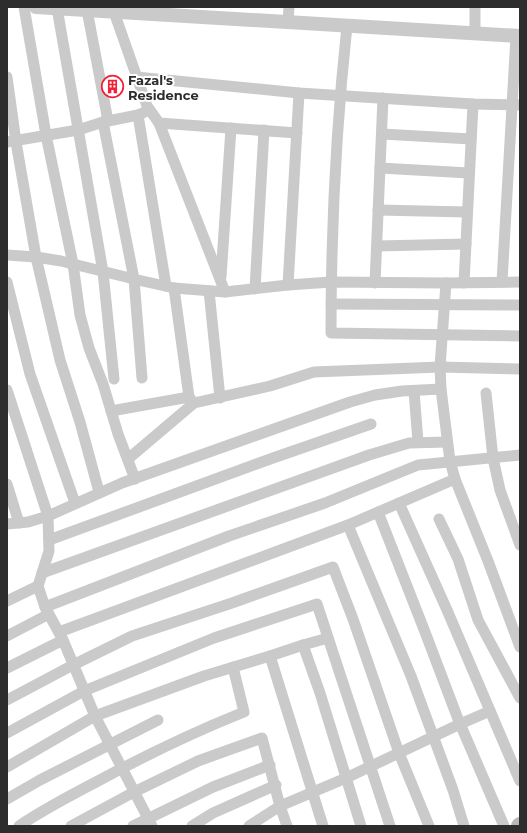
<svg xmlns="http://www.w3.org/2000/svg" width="527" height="833" font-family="Montserrat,sans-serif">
<rect width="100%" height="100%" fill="#fff"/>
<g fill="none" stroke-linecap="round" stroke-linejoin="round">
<g stroke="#cacaca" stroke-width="11">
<path d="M24,7L46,135L73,264L80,315L89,348L103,384L118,434L135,479"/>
<path d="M475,7V34"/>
<path d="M57,8L103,272L114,379"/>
<path d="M87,10L108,121"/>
<path d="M114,12L147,106L159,123L225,292"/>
<path d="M288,22L289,7"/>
<path d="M347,26C336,128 331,231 331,333L520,336"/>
<path d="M7,77L16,142L36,257L60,360L80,422L99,492"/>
<path d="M136,77L299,93L473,104L520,105"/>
<path d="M138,115L166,286"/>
<path d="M103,122L134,279L142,378"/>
<path d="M159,123L297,133"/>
<path d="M382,134L471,139"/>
<path d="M7,142L78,130L103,122L138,115L145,112"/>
<path d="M380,168L469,173"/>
<path d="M378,210L467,212"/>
<path d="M377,246L466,244"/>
<path d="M7,255L36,257L61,261L138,280L174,288L225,292L288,285L331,282L446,283L520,282"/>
<path d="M221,277L231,128"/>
<path d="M7,282L30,374L75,503"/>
<path d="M502,282L516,36"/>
<path d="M375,283L383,98"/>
<path d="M446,283L440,367L441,389L450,461L455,479L488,561L520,647"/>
<path d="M464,283L473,104"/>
<path d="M288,285L299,93"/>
<path d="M174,288L189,397"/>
<path d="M255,289L264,130"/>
<path d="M209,291L220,398"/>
<path d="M331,304L520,305"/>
<path d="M7,390L48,516L49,551L38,586L45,607L63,640L95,716L152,826"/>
<path d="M414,391L418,442"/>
<path d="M486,393L493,458L500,490L520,545"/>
<path d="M111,411L189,397L193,402"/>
<path d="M128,459L194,403L270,386L314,372L440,367L520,369"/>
<path d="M7,484L19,523"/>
<path d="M399,503L447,610L520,781"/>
<path d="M378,512L425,632L458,719L504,826"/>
<path d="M439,519L458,559L478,620L520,698"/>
<path d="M7,524L28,522L48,516L122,483L350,402L375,395L402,391L441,389"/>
<path d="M348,525L411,676L453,790L464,826"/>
<path d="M49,540L273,458L371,424"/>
<path d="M42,573L369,455L409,443L447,442"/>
<path d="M7,601L38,586"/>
<path d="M45,607L229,536L325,503L418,465L520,455"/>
<path d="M59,632L348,525L455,479"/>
<path d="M7,636L49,614"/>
<path d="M303,645L320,693L361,826"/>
<path d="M270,656L323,826"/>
<path d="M7,668L63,640"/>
<path d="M7,700L73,665L132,636L232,603L333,567L353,619L399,753L429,826"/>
<path d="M7,733L84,691L214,638L317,604L390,826"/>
<path d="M7,767L95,716L204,676L270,656L303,645L328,638"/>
<path d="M7,799L40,780L158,720"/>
<path d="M19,826C44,809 71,795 98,781C146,755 194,732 244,712L233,667"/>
<path d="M71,826L134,792L198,761L262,738L280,806L287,826"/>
<path d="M133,826L213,787L270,765"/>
<path d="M192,826L213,813L276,785"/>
<path d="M249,826L280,806L346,778L460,724L490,711"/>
</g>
<path stroke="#cacaca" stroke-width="14" d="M36,7L520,36"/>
<path stroke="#b7b7b7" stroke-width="16" d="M519,826L520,825"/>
</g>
<defs>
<symbol id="building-ring" viewBox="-11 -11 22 22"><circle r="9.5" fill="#fff" stroke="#f22138" stroke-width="1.5"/><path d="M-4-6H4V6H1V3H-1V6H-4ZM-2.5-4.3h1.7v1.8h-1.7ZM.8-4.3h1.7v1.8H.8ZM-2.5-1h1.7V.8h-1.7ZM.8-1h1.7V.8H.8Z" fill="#f22138"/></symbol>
</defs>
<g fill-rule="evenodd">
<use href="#building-ring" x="100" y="74" width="25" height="25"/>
</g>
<g text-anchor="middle" stroke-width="4" stroke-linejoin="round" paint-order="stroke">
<g font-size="13" font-weight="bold" fill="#2d2d2d" stroke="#fff" text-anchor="start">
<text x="128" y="85">Fazal's<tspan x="128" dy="15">Residence</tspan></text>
</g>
</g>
<rect width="527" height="833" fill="none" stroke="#2d2d2d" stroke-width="16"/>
</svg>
